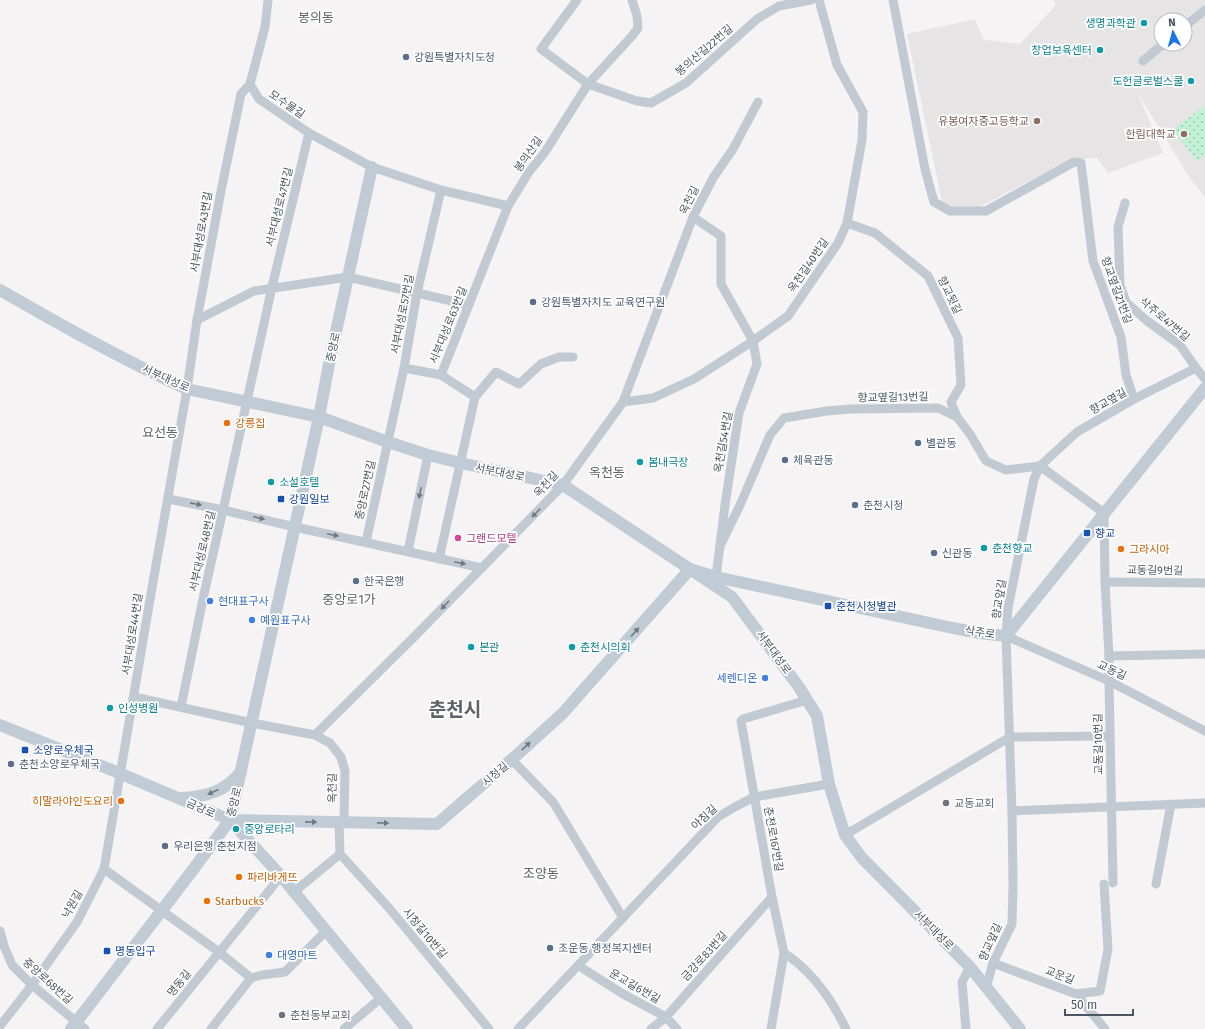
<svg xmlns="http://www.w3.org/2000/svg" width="1205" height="1029" font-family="'Fira Sans','Noto Sans KR',sans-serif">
<defs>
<pattern id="park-dots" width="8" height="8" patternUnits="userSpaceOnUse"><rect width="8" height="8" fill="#c3f1d5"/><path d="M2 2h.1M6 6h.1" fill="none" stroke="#a0c6b0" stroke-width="1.8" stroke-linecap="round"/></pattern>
</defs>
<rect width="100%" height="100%" fill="#f5f3f3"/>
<path fill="#e6e4e5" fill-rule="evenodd" d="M1053,0H1205V197L1191,180L1137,92L1163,153L1108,173L1097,158L1072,159L979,207L943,206L907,34L975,19L984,40L1020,44L1056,5ZM1161,20H1185V44H1161Z"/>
<path fill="url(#park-dots)" d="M1204,106L1205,108V155L1197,161L1173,130Z"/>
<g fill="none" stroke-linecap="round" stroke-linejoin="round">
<g stroke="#c1cad2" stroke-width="9">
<path d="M268,0L265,27L250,84L259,99L309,133L372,167L441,190L508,206L529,172L545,152L588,84L632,36L638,28L637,16L632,0"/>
<path d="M577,0L541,49L588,84L637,101L651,103L686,83L757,19L779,6L811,0"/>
<path d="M893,0L925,169L934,202L950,211H986L1074,162L1081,163L1093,261L1121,337L1126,375L1134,399"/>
<path d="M1185,26L1205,10"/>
<path d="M1143,61L1163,44"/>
<path d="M1125,203L1118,227L1120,285L1126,302L1146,320L1180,345L1196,368L1205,379"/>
<path d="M693,217L721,236V284L753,341L757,364L739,413L725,505L716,577"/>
<path d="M847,223L875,233L928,276L958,338L961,385L951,402L957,417"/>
<path d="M197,320L254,291L348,277L469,305"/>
<path d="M404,368L441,375L475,397L439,559"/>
<path d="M441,375L508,206"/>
<path d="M475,397L496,372L519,384L541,364L559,357H573"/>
<path d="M623,402L653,398L694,379L753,341L788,316L838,243L847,223L862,140L863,112L837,65L819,0"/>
<path d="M168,499L223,510L295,527L482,568"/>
<path d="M366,542L404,368L417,293L441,190"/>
<path d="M720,546L741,503L770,435L784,418L827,411L850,409L938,408L957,417L970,434L986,461L1006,470L1040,466L1104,513L1105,582L1109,656V681L1113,883"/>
<path d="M408,551L428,455"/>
<path d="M1105,582L1205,583"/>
<path d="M1006,636L1109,681L1205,731"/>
<path d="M1109,656L1205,654"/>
<path d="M134,697L252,723L315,735"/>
<path d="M181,707L204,594L223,510L272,287L309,133"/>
<path d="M512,760L553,802L623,918"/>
<path d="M1012,811L1205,803"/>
<path d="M339,822L340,854L389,908L489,1029"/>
<path d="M344,823L345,771L341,757L330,743L315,735L413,638L563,485L623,402L693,217L713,178L733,149L758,102"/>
<path d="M845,835L1010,737L1110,736"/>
<path d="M104,869L219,952L251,978"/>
<path d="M1156,884L1171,804"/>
<path d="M294,892L340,854"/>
<path d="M0,931L4,946L12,965L32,985L85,1029"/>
<path d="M784,953C812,971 832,1000 846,1029"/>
<path d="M993,963L1076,994L1105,1029"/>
<path d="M579,966L623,994L666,1017L677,1029"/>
<path d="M986,988L993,963L1012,924L1013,885L1012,811L1006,636L1008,608L1034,479L1040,466L1077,432L1134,399L1196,368"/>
<path d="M1076,994L1100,991L1108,949L1104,884"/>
<path d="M0,1026L32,985L77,922L104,869L153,582L187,389L197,320L221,191L241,94L250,84"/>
<path d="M157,1029L281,876"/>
<path d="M211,1029L251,978L262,975L285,972L326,931"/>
<path d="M344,1029L381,998"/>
<path d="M518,1029L718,817L733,808L754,797L829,784"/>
<path d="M651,1029L666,1017L772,897"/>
<path d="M771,1029L784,953L772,897L741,721L743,719L807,700"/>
<path d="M966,1029L962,982L970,967"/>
</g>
<g stroke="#c1cbd6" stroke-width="12">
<path d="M0,290C61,325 123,360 187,389L319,417L388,442L428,455L461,463L563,485L732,597L799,687L817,716L829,784L845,835L862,858L970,967L1020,1029"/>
<path d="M0,725L119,773L230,820L281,876L407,1029"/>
<path d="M182,798C208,796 224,792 241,772"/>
<path d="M230,820L437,824L518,754L563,713L690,569L716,577L948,627L979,633L1006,636L1205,388"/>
<path d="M71,1029L192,871L230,820L319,417L329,364L372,167"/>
</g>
</g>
<defs><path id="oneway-solid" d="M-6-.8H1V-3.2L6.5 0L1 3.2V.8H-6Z"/></defs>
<g fill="#6e7983">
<use href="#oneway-solid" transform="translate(420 493) rotate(102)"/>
<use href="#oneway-solid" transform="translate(196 504) rotate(11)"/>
<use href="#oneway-solid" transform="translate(536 513) rotate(135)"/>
<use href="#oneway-solid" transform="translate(259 518) rotate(14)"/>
<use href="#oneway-solid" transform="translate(333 535) rotate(12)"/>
<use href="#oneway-solid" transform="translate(460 563) rotate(12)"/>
<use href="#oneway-solid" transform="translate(445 605) rotate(134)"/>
</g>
<g fill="#6e7984">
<use href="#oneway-solid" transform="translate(635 632) rotate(-48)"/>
<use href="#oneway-solid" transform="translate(526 746) rotate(-43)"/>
<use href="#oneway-solid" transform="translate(213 792) rotate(155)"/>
<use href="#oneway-solid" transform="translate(311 822) rotate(1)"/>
<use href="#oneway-solid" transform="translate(383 823) rotate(1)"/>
</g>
<g fill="#0f9aa8" stroke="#fff" stroke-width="1.5">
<circle cx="1144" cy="23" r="4"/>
<circle cx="1100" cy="50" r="4"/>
<circle cx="1191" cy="81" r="4"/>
<circle cx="640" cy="462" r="4"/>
<circle cx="271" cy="482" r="4"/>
<circle cx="984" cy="548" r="4"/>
<circle cx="471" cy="647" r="4"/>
<circle cx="572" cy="647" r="4"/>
<circle cx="110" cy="708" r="4"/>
<circle cx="236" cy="829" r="4"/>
</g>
<g fill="#5c6f8a" stroke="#fff" stroke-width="1.5">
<circle cx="406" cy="57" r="4"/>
<circle cx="533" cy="302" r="4"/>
<circle cx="918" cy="443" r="4"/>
<circle cx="785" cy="460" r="4"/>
<circle cx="855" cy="505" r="4"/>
<circle cx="934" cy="553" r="4"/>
<circle cx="356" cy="581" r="4"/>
<circle cx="11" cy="764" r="4"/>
<circle cx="165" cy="846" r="4"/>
<circle cx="550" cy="948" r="4"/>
</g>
<g fill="#8d6e63" stroke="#fff" stroke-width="1.5">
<circle cx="1037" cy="121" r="4"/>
<circle cx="1184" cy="134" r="4"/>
</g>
<g fill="#e8710a" stroke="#fff" stroke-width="1.5">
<circle cx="227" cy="423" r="4"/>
<circle cx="1121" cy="549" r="4"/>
<circle cx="121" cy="801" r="4"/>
<circle cx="239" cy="877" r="4"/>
<circle cx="207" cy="901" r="4"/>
</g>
<g fill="#1a4fb4" stroke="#fff" stroke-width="1.5">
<rect x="277" y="495" width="8" height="8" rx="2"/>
<rect x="1083" y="529" width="8" height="8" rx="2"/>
<rect x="824" y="602" width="8" height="8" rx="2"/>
<rect x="21" y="746" width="8" height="8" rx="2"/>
<rect x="103" y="947" width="8" height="8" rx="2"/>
</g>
<circle fill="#d1479c" stroke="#fff" stroke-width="1.5" cx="458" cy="538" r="4"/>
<g fill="#3f7fe0" stroke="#fff" stroke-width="1.5">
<circle cx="210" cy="601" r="4"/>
<circle cx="252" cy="620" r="4"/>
<circle cx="765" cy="678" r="4"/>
<circle cx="269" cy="955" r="4"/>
</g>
<g fill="#6b7280" stroke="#fff" stroke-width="1.5">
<circle cx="946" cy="803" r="4"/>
<circle cx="282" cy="1015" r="4"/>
</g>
<g text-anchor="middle" stroke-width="3.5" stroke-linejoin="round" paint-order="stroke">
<g font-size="11" fill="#0d838f" stroke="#fff" text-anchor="start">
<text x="1136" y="27" text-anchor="end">생명과학관</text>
<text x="1092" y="54" text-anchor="end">창업보육센터</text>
<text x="1183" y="85" text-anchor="end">도헌글로벌스쿨</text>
<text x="648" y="466">봄내극장</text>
<text x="279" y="486">소설호텔</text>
<text x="992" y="552">춘천향교</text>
<text x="479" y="651">본관</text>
<text x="580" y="651">춘천시의회</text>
<text x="118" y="712">인성병원</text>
<text x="244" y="833">중앙로타리</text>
</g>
<g font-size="11" fill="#4a5661" stroke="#fff">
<text transform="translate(704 50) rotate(-41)" y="4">봉의산길22번길</text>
<text transform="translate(287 104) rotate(34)" y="4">모수물길</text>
<text transform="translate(528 154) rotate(-55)" y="4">봉의산길</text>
<text transform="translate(689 200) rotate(-64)" y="4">옥천길</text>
<text transform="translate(279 207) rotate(-76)" y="4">서부대성로47번길</text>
<text transform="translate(201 232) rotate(-80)" y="4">서부대성로43번길</text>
<text transform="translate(808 265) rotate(-56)" y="4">옥천길40번길</text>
<text transform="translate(1117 290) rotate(70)" y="4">향교옆길21번길</text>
<text transform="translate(950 295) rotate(64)" y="4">향교뒷길</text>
<text transform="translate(402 314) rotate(-79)" y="4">서부대성로57번길</text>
<text transform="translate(1165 319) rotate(40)" y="4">삭주로47번길</text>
<text transform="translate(448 325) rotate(-68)" y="4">서부대성로63번길</text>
<text transform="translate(333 347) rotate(-78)" y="4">중앙로</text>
<text transform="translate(166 378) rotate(24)" y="4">서부대성로</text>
<text transform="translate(893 397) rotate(-1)" y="4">향교옆길13번길</text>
<text transform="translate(1108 401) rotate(-30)" y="4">향교옆길</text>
<text transform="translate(723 442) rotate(-80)" y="4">옥천길54번길</text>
<text transform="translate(500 472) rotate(12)" y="4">서부대성로</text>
<text transform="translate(546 484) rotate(-48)" y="4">옥천길</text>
<text transform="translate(365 490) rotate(-78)" y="4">중앙로27번길</text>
<text transform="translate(202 551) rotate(-77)" y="4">서부대성로48번길</text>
<text transform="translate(1155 570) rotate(1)" y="4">교동길9번길</text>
<text transform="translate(999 599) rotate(-81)" y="4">향교앞길</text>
<text transform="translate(980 632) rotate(8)" y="4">삭주로</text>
<text transform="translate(132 634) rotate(-81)" y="4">서부대성로44번길</text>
<text transform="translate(774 652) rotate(54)" y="4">서부대성로</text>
<text transform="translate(1112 670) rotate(25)" y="4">교동길</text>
<text transform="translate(1098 744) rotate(-91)" y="4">교동길10번길</text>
<text transform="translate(495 774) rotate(-41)" y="4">시청길</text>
<text transform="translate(332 788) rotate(-91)" y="4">옥천길</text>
<text transform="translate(234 802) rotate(-76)" y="4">중앙로</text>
<text transform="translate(201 808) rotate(24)" y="4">금강로</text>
<text transform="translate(704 817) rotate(-43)" y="4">아침길</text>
<text transform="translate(774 839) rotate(80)" y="4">춘천로167번길</text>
<text transform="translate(72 904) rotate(-61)" y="4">낙원길</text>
<text transform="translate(934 930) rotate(45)" y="4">서부대성로</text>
<text transform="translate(425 933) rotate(50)" y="4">시청길10번길</text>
<text transform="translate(990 942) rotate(-66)" y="4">향교앞길</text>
<text transform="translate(704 956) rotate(-48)" y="4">금강로83번길</text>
<text transform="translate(1060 975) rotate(21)" y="4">교운길</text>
<text transform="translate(48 981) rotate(42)" y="4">중앙로68번길</text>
<text transform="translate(179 983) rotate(-51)" y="4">명동길</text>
<text transform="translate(635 986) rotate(30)" y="4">운교길6번길</text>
</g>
<g font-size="11" fill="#4e5e75" stroke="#fff" text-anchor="start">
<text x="414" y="61">강원특별자치도청</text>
<text x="541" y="306">강원특별자치도 교육연구원</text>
<text x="926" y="447">별관동</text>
<text x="793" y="464">체육관동</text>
<text x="863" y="509">춘천시청</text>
<text x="942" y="557">신관동</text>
<text x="364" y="585">한국은행</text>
<text x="19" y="768">춘천소양로우체국</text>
<text x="173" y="850">우리은행 춘천지점</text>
<text x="558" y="952">조운동 행정복지센터</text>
</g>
<g font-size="11" fill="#785e54" stroke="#fff" text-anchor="end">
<text x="1029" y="125">유봉여자중고등학교</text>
<text x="1176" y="138">한림대학교</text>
</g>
<g font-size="11" fill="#c56008" stroke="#fff" text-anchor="start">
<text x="235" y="427">강릉집</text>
<text x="1129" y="553">그라시아</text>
<text x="113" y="805" text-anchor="end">히말라야인도요리</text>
<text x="247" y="881">파리바게뜨</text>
<text x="215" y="905">Starbucks</text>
</g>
<g font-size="11" fill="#164399" stroke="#fff" text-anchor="start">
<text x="289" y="503">강원일보</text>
<text x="1095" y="537">향교</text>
<text x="836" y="610">춘천시청별관</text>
<text x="33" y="754">소양로우체국</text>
<text x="115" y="955">명동입구</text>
</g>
<g font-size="11" fill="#b23c85" stroke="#fff" text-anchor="start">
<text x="466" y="542">그랜드모텔</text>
</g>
<g font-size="11" fill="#366cbe" stroke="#fff" text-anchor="start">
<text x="218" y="605">현대표구사</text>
<text x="260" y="624">예원표구사</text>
<text x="757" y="682" text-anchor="end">세렌디온</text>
<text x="277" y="959">대영마트</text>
</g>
<g font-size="11" fill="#5b616d" stroke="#fff" text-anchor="start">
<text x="954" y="807">교동교회</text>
<text x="290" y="1019">춘천동부교회</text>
</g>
<g font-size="13" fill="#5f6368" stroke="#fff">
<text x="316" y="22">봉의동</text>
<text x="160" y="437">요선동</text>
<text x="607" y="477">옥천동</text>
<text x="349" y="604">중앙로1가</text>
<text x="541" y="878">조양동</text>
</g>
<g font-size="19" font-weight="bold" fill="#5f6368" stroke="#fff">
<text x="455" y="716">춘천시</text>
</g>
</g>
<g transform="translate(1173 32) rotate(354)"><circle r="19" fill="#ffffff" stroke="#b7bbc0"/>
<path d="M0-3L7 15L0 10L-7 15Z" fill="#1a73e8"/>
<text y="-6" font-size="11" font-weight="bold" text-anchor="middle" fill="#4a5661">N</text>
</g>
<path d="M1065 1009v6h68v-6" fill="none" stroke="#4a5661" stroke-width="2"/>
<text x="1071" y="1009" font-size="12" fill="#4a5661" stroke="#ffffff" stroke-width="3" paint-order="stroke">50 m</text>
</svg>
